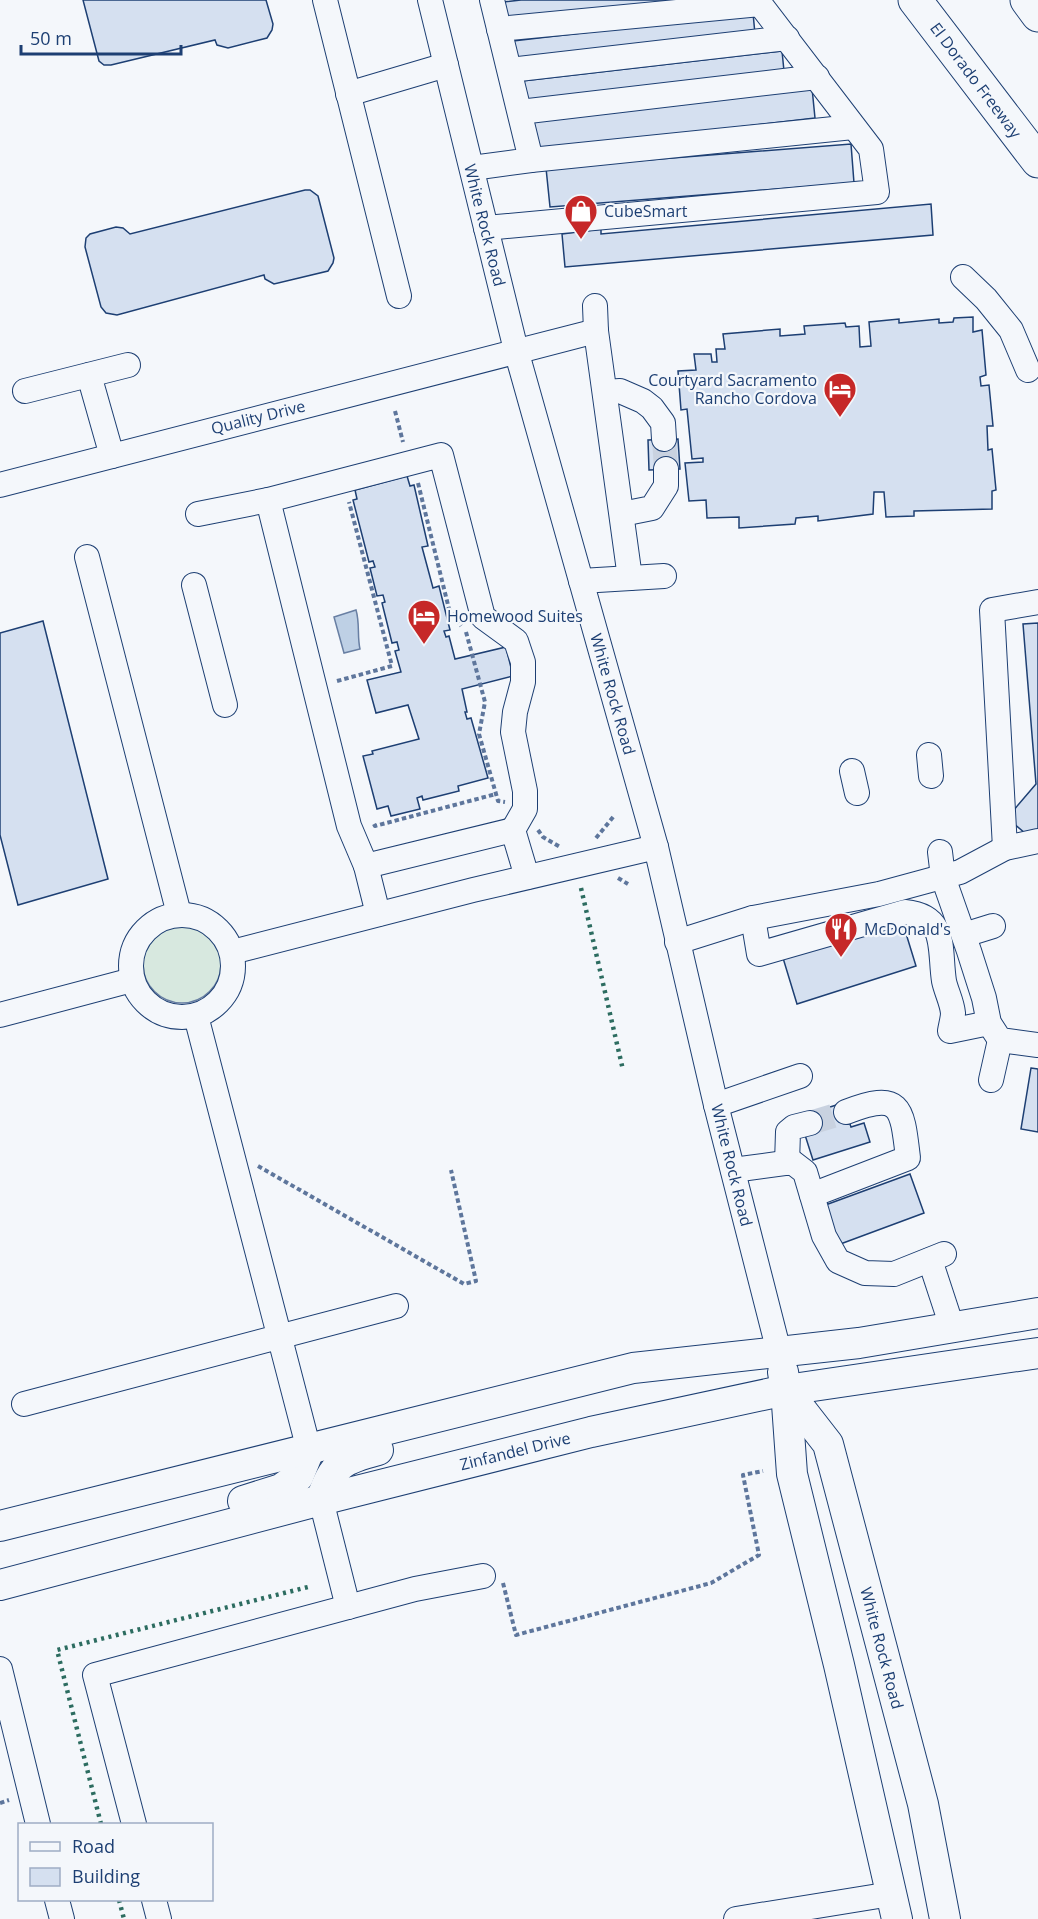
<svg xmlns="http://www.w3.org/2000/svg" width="1038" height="1919" font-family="'Open Sans',sans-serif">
<rect width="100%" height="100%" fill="#f4f7fb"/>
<circle fill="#d7e8df" stroke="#687fa3" stroke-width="1.5" cx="182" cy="964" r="39"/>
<path fill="#bed0e5" stroke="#687fa3" stroke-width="1.5" d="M356,610C360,623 357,636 360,649L344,653L334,617Z"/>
<g fill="#d5e0f0" stroke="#1d3f73" stroke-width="1.5">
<path d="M83,0H266L273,24L272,30L267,38L228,48L217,45L215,40L111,65H104L99,61Z"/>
<path d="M521,0H699L506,22L503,2Z"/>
<path d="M753,13L755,34L516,61L513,41Z"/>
<path d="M782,51L784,71L525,101L522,81Z"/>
<path d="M812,88L815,118L536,151L533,121Z"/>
<path d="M851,144L854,183L550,207L546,168Z"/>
<path d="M305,190H310L318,196L334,258L333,263L328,271L274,284L265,279L264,275L117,315L106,313L101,307L85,247L86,238L90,234L116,227L123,228L130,234Z"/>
<path d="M931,204L933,235L565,267L562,234L601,229V234Z"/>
<path d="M973,317V332L982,330L986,375L980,377L981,386L989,385L993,426H987L988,450L992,449L996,490L992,491V509L914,511V516L886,517L884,492H874L873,514L818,521V516L796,518L795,524L739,528V517L707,518L706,500L689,501L685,463L703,462V458L692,459L687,409L681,410L678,371L696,370L694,354H711L712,362H717L716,349H725L723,334L780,329V336L805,334L804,326L845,323L846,327L859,326L860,347L871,346L869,322L899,319V323L939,319V323L953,322L954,318Z"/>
<path d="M678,439L680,469L649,470L648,440Z"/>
<path d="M407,476L410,486L414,485L428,546L422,547L433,588L439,586L450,630L444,631L446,637L449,636L455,659L506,647L513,676L462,689L467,712H465L467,719L471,718L488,778L458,786L459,791L423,800L422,796L417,798L420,809L391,816L388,806L377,809L363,756L373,754L372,751L419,739L408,705L376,713L367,680L401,672L395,651L399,650L397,642L392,643L382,603L385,602L383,595L377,596L370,568L375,567L373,561L369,562L353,500L357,499L355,490Z"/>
<path d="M43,621L108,879L18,905L0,835V633Z"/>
<path d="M1038,623V832L1032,839L1007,818L1036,784L1023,624Z"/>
<path d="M900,914L916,966L797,1004L783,958Z"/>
<path d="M1031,1068L1038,1069V1132L1021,1129Z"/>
<path d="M843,1103L851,1127L864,1123L870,1142L813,1160L805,1135L807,1114Z"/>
<path d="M910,1174L924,1213L835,1246L820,1207Z"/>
</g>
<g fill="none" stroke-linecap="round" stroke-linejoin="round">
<g stroke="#c9d2e0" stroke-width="24" stroke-dasharray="24 12" stroke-linecap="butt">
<path d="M664,439L666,469"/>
<path d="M810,1123L846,1112"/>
</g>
<defs>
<g id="minor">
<path d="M325,0L399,296"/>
<path d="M430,0L516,350L656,847L716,1105L779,1352"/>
<path d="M499,29L760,4"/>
<path d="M510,70L787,38"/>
<path d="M348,94L446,65"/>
<path d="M520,112L817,77"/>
<path d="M531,160L853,127"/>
<path d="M472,168L531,160L492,0"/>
<path d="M486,228L877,192L871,149L757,0"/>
<path d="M963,277L986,299L1011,330L1028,370"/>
<path d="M595,306L596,331L630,578"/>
<path d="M89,375L112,456"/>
<path d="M25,391L128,365"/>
<path d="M605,392L620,391L643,401L652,408L663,423L664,439"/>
<path d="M0,485L596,331"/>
<path d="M268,500L441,455L483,617L516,641L523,662V682L515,712L513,732L525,791V809L513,830"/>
<path d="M198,514L268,500L349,826L366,866L513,830L527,877"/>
<path d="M622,514L652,508L666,486V469"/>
<path d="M87,557L179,914"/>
<path d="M581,581L664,576"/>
<path d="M194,585L225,705"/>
<path d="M929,755L931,776"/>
<path d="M852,771L857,793"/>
<path d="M1005,848L992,610L1038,602"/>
<path d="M940,852L943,877L969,951L984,998L989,1023L1000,1040L1038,1045"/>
<path d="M366,866L378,914"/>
<circle cx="182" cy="966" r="51"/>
<path d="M753,918L759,954L905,912C948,916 939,949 944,981C946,991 952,1002 953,1013C953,1018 951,1025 950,1031L989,1023"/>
<path d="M964,935L993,926"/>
<path d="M677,942L753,918L879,894L960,872L1005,848L1038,841"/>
<path d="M232,952L473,890L656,847"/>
<path d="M0,1015L132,980"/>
<path d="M196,1016L309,1450"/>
<path d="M991,1080L1000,1040"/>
<path d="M716,1105L800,1076"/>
<path d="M787,1163L788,1132L794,1127L810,1123"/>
<path d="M733,1170L792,1162L805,1172L824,1236L838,1261L865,1273L894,1274L944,1254"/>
<path d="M812,1195L908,1158C902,1106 901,1091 846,1112"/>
<path d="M930,1260L952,1327"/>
<path d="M24,1404L396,1306"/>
<path d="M321,1500L348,1607"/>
<path d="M0,1669L38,1824"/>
<path d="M134,1824L95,1675L415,1589L483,1576"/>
<path d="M57,1900L62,1919"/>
<path d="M154,1900L159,1919"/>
<path d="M736,1919L891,1894"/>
</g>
<g id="major">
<path d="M783,1372L786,1390L792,1474L839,1665L897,1919"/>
<path d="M786,1390L828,1444L923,1804L945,1919"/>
<path d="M321,1500C334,1464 340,1460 378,1450"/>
<path d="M243,1501L281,1489L298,1477L309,1450"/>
<path d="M0,1526L633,1368L859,1343L1038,1313"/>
<path d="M0,1585L321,1500L591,1432L786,1390L1038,1353"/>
</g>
<g id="highway">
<path d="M915,0L1038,161"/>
<path d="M1027,0L1038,15"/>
</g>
</defs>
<use href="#minor" stroke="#1d3f73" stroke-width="26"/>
<use href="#major" stroke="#1d3f73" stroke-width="32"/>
<use href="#highway" stroke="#1d3f73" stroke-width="35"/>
<g stroke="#5e769c" stroke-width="4" stroke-dasharray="4.5 3" stroke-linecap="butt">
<path d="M395,411L403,442"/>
<path d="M418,483L449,609L461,626"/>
<path d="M466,632L485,702L479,734L498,801L505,802"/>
<path d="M337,681L392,666L349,502"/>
<path d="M374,824L375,826L496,794"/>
<path d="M538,830L543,837L560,847"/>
<path d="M596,838L614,816"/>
<path d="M618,878L628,884"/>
<path d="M258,1166L464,1284L476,1281L451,1170"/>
<path d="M503,1583L516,1635L711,1583L759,1555L743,1475L763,1471"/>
<path d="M0,1803L9,1800"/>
</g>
<use href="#minor" stroke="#f4f7fb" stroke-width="24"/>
<use href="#major" stroke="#f4f7fb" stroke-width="30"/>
<use href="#highway" stroke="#f4f7fb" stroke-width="33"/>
<g stroke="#2c6c60" stroke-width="4.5" stroke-dasharray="3 4.5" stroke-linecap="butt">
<path d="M581,888L623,1070"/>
<path d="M101,1824L57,1650L312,1586"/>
<path d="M119,1900L124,1919"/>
</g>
</g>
<defs>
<symbol id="shop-pin" viewBox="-11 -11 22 30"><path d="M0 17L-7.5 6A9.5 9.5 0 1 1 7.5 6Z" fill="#c62828" stroke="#f4f7fb"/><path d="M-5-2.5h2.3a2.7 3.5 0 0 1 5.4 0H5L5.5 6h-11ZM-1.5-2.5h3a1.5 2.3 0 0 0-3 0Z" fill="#fff"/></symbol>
<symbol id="hotel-pin" viewBox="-11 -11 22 30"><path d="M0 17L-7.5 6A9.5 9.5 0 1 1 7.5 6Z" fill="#c62828" stroke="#f4f7fb"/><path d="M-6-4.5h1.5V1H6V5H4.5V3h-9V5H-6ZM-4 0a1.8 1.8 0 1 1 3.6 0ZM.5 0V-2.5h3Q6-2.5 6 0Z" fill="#fff"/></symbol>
<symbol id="restaurant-pin" viewBox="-11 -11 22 30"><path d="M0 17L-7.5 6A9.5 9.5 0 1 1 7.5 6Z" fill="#c62828" stroke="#f4f7fb"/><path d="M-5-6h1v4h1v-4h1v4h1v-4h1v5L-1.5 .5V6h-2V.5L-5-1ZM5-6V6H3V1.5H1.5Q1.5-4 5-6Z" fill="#fff"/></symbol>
</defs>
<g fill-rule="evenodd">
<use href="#shop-pin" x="562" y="192" width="38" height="52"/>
<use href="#hotel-pin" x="821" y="370" width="38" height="52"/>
<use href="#hotel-pin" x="405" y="597" width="38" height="52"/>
<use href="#restaurant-pin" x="822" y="910" width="38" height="52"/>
</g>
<g text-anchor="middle" stroke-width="4.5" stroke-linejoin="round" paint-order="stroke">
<g font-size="16" fill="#1d3f73" stroke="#f4f7fb">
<text transform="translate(976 80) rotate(53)" y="6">El Dorado Freeway</text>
<text transform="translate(485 225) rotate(76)" y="6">White Rock Road</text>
<text transform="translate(258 417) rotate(-14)" y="6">Quality Drive</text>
<text transform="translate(613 694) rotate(74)" y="6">White Rock Road</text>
<text transform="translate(732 1165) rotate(76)" y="6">White Rock Road</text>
<text transform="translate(515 1451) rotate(-14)" y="6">Zinfandel Drive</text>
<text transform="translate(882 1648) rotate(75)" y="6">White Rock Road</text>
</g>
<g font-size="16" fill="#1d3f73" stroke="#f4f7fb" text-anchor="start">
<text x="604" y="217">CubeSmart</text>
<text x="817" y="386" text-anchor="end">Courtyard Sacramento<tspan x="817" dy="18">Rancho Cordova</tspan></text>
<text x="447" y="622">Homewood Suites</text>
<text x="864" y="935">McDonald's</text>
</g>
</g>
<rect x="18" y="1823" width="195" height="78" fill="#f4f7fb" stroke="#9eadc5" stroke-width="1.5"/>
<rect x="30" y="1842" width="30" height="9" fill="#f4f7fb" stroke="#9eadc5" stroke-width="1.5"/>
<text x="72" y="1853" font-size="18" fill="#1d3f73">Road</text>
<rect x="30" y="1868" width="30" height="18" fill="#d5e0f0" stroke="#9eadc5" stroke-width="1.5"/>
<text x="72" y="1883" font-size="18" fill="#1d3f73">Building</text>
<path d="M21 45v9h160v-9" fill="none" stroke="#1d3f73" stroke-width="3"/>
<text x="30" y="45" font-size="18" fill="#1d3f73" stroke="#f4f7fb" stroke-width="4.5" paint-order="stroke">50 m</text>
</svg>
